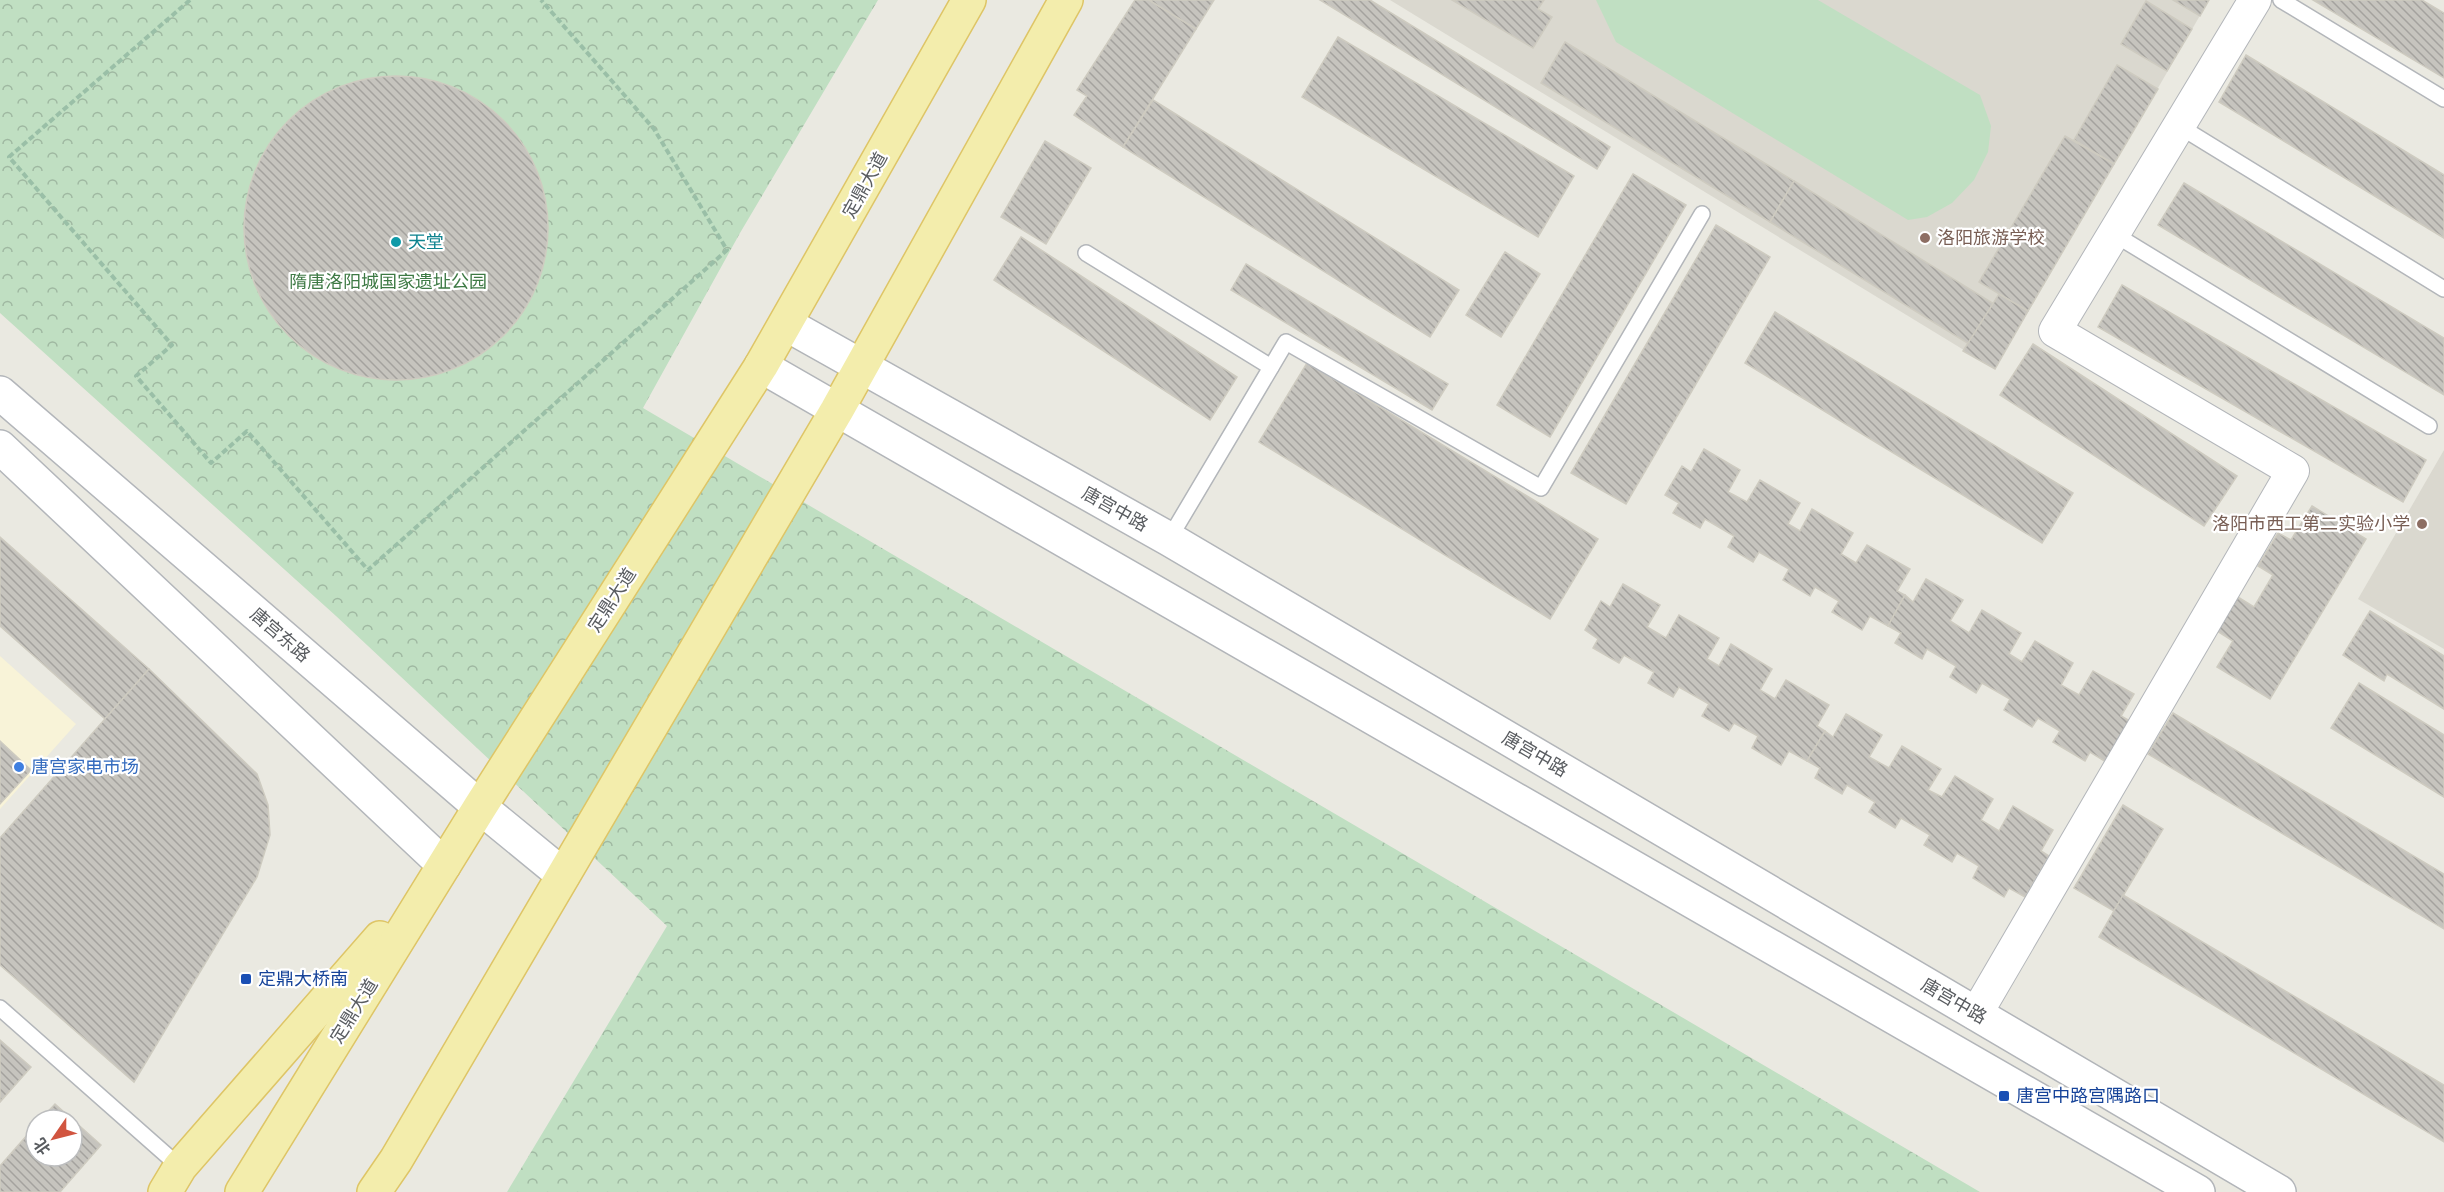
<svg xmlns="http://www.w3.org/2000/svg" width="2444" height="1192" font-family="Overpass,'Noto Sans SC',sans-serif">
<defs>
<pattern id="forest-crowns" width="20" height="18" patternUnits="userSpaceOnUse" patternTransform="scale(1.5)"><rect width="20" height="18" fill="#c0dfc2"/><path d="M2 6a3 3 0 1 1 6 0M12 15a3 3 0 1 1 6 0" fill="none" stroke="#9fb8a1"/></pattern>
<pattern id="building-back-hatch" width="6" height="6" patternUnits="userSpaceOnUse" patternTransform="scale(1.5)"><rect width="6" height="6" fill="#c6c4be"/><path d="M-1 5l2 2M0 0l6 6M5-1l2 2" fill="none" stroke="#a4a29e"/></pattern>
</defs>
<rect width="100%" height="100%" fill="#eae9e1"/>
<path fill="#f8f3d8" d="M0,656L76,724L0,809Z"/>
<g fill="#dad8cf">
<path d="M1390,0H2209L1995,369Z"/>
<path d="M2444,450V649L2358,599Z"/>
</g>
<path fill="#c0dfc2" d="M1596,0H1818L1980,95L1991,126L1988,152L1974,180L1952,203L1927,217L1908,220L1616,42Z"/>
<path fill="url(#forest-crowns)" d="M0,0H878L740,233L643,408L1980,1192H507L667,926L336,616L0,313Z"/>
<g fill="url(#building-back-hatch)" stroke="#cecbc0" stroke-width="1.5">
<path d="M1135,0H1149L1196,29L1123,147L1074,115L1087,96L1077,90Z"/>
<path d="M1149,0H1214L1196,29Z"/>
<path d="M1320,0H1370L1610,147L1597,169Z"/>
<path d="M1452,0H1544L1538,9L1552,17L1533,48Z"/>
<path d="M2173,0H2209L2200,16Z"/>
<path d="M2313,0H2422L2444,13V78Z"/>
<path d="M2146,1L2192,29L2167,71L2121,44Z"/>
<path d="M1338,37L1574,176L1538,237L1302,97Z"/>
<path d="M1565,42L1794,181L1770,222L1541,83Z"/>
<path d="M2246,55L2444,175V238L2219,102Z"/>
<path d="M2117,65L2158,89L2114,164L2074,140Z"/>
<circle cx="396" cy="228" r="152"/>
<path d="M1153,100L1459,290L1430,337L1123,147Z"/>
<path d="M2065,136L2114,164L2028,311L1979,282Z"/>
<path d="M1045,141L1091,168L1046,244L1001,217Z"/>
<path d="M1633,174L1686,205L1550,437L1497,405Z"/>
<path d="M1794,181L1994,304L1969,344L1770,222Z"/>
<path d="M2184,183L2444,338V395L2158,225Z"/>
<path d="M1716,225L1770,257L1626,504L1571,473Z"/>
<path d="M1021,237L1237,377L1210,420L994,280Z"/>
<path d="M1505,252L1540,274L1501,337L1466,315Z"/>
<path d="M1246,264L1448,384L1432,410L1231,290Z"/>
<path d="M2122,285L2426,460L2403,502L2098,327Z"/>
<path d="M1999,294L2028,311L1995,369L1963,351Z"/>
<path d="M1775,312L2073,493L2042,543L1745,363Z"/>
<path d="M2033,344L2237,476L2204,526L2000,395Z"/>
<path d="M1307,363L1598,539L1550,619L1259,442Z"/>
<path d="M1704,449L1740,470L1728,492L1747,502L1760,480L1800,503L1788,524L1800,531L1812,509L1853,533L1841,554L1856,563L1867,545L1910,569L1897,591L1905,595L1888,626L1870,616L1862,630L1832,612L1839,601L1815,587L1810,596L1783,580L1789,569L1759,552L1753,562L1728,547L1734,536L1705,519L1700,528L1673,513L1679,503L1665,495L1682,466L1691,472Z"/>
<path d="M2312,506L2366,539L2270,699L2217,667L2233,641L2217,631L2238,597L2254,607L2273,575L2258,566L2278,533L2291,540Z"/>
<path d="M0,537L149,669L105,719L0,626Z"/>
<path d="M1926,579L1963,600L1950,621L1969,633L1982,610L2021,633L2009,654L2022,662L2035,641L2073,663L2061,685L2079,695L2093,671L2134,694L2121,716L2130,721L2106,762L2090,752L2085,761L2053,742L2060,731L2038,718L2032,727L2004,710L2010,699L1982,683L1976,693L1950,677L1956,666L1927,649L1922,659L1895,643L1901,633L1888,626L1905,595L1913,602Z"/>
<path d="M1623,584L1660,605L1647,627L1666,638L1679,615L1719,638L1707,659L1719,666L1731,644L1772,669L1760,690L1775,699L1786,680L1829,705L1817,726L1825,731L1807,761L1789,751L1781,765L1752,748L1758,736L1734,723L1729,731L1702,716L1709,704L1679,687L1673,697L1648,683L1654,672L1624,655L1619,663L1593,648L1598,639L1585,630L1601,601L1610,607Z"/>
<path d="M2370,611L2444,656V709L2387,674L2384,681L2343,655Z"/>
<path d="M149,669L257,774L268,805L270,835L257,877L134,1082L0,965V838Z"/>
<path d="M2359,683L2444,735V797L2331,728Z"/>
<path d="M2173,713L2444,874V929L2148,754Z"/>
<path d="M1846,714L1882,735L1869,757L1889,768L1902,746L1941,769L1928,790L1942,797L1955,776L1993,799L1981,820L1999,831L2013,806L2053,830L2041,851L2049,856L2025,897L2009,888L2004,897L1973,878L1979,866L1957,853L1952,862L1924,845L1930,835L1901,818L1895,828L1869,812L1875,802L1847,785L1842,794L1815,778L1820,768L1807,761L1825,731L1833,737Z"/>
<path d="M0,741L31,770L0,804Z"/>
<path d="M2123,805L2163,829L2114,911L2074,888Z"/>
<path d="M2123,895L2444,1085V1142L2099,937Z"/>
<path d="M0,1040L31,1067L0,1102Z"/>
<path d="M55,1104L101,1145L60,1192H0V1166L36,1125V1156H72V1120H40Z"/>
</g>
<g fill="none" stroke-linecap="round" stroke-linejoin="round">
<defs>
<g id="service">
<path d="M2281,0L2444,99"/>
<path d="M2179,126L2444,289"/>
<path d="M2114,234L2429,426"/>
<path d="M1086,253L1271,367"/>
<path d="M1169,539L1286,342L1541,488L1702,214"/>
<path d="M0,1008L180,1167"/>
</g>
<path id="minor" d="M1976,1014L2293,471L2055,331L2255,0"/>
<g id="tertiary">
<path d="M0,393L480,807L563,875"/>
<path d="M0,447L444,865"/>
</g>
<g id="secondary">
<path d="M786,324L1169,539L2279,1192"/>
<path d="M761,366L2198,1192"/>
</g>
<g id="primary">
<path d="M165,1192L180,1167L380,938"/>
<path d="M242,1192L480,807L761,366L969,0"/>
<path d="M374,1192L396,1160L837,410L1066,0"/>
</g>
</defs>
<use href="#service" stroke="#b3b6ba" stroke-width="18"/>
<use href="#minor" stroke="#b3b6ba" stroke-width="34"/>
<use href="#tertiary" stroke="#b3b6ba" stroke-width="36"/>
<use href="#secondary" stroke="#b2b5b9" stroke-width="36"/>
<use href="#primary" stroke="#dec566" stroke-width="36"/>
<path stroke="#9abfa7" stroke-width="4" stroke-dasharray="6 3" stroke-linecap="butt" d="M190,0L9,157L172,345L136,376L211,463L247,431L368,570L727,250L654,129L541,0"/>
<use href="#service" stroke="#fff" stroke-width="15"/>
<use href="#minor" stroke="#fff" stroke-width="32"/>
<use href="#tertiary" stroke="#fff" stroke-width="33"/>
<use href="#secondary" stroke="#fff" stroke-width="33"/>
<use href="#primary" stroke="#f3edac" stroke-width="33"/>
</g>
<g fill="#8d6e63" stroke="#fff" stroke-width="2">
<circle cx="1925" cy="238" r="6"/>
<circle cx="2422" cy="524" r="6"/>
</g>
<circle fill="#0f9aa8" stroke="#fff" stroke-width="2" cx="396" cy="242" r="6"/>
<circle fill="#3f7fe0" stroke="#fff" stroke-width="2" cx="19" cy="767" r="6"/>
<g fill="#1a4fb4" stroke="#fff" stroke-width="2">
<rect x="240" y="973" width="12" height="12" rx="3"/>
<rect x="1998" y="1090" width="12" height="12" rx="3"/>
</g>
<g text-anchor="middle" stroke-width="4.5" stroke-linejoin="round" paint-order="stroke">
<g font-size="18" fill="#595c60" stroke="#fff">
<text transform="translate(865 185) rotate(-61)" y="6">定鼎大道</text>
<text transform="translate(1115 509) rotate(29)" y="6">唐宫中路</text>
<text transform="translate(612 600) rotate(-57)" y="6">定鼎大道</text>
<text transform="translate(280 635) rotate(41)" y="6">唐宫东路</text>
<text transform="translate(1535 754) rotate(30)" y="6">唐宫中路</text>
<text transform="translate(1954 1001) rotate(30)" y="6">唐宫中路</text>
<text transform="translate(354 1011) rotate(-58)" y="6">定鼎大道</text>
</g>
<g font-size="18" fill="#785e54" stroke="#fff" text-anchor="start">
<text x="1937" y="244">洛阳旅游学校</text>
<text x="2410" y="530" text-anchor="end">洛阳市西工第二实验小学</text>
</g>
<g font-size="18" fill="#0d838f" stroke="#fff" text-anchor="start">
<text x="408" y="248">天堂</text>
</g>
<g font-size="18" fill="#3e7a45" stroke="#fff">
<text x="388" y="288">隋唐洛阳城国家遗址公园</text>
</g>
<g font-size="18" fill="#366cbe" stroke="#fff" text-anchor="start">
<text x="31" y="773">唐宫家电市场</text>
</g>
<g font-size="18" fill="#164399" stroke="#fff" text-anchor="start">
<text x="258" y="985">定鼎大桥南</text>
<text x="2016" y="1102">唐宫中路宫隅路口</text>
</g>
</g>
<g transform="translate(54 1138) rotate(235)"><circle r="28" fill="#ffffff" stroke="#bdbebf" stroke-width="1.5"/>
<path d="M0-4.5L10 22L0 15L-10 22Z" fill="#d15540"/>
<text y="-9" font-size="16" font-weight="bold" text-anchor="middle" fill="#595c60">北</text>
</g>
</svg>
